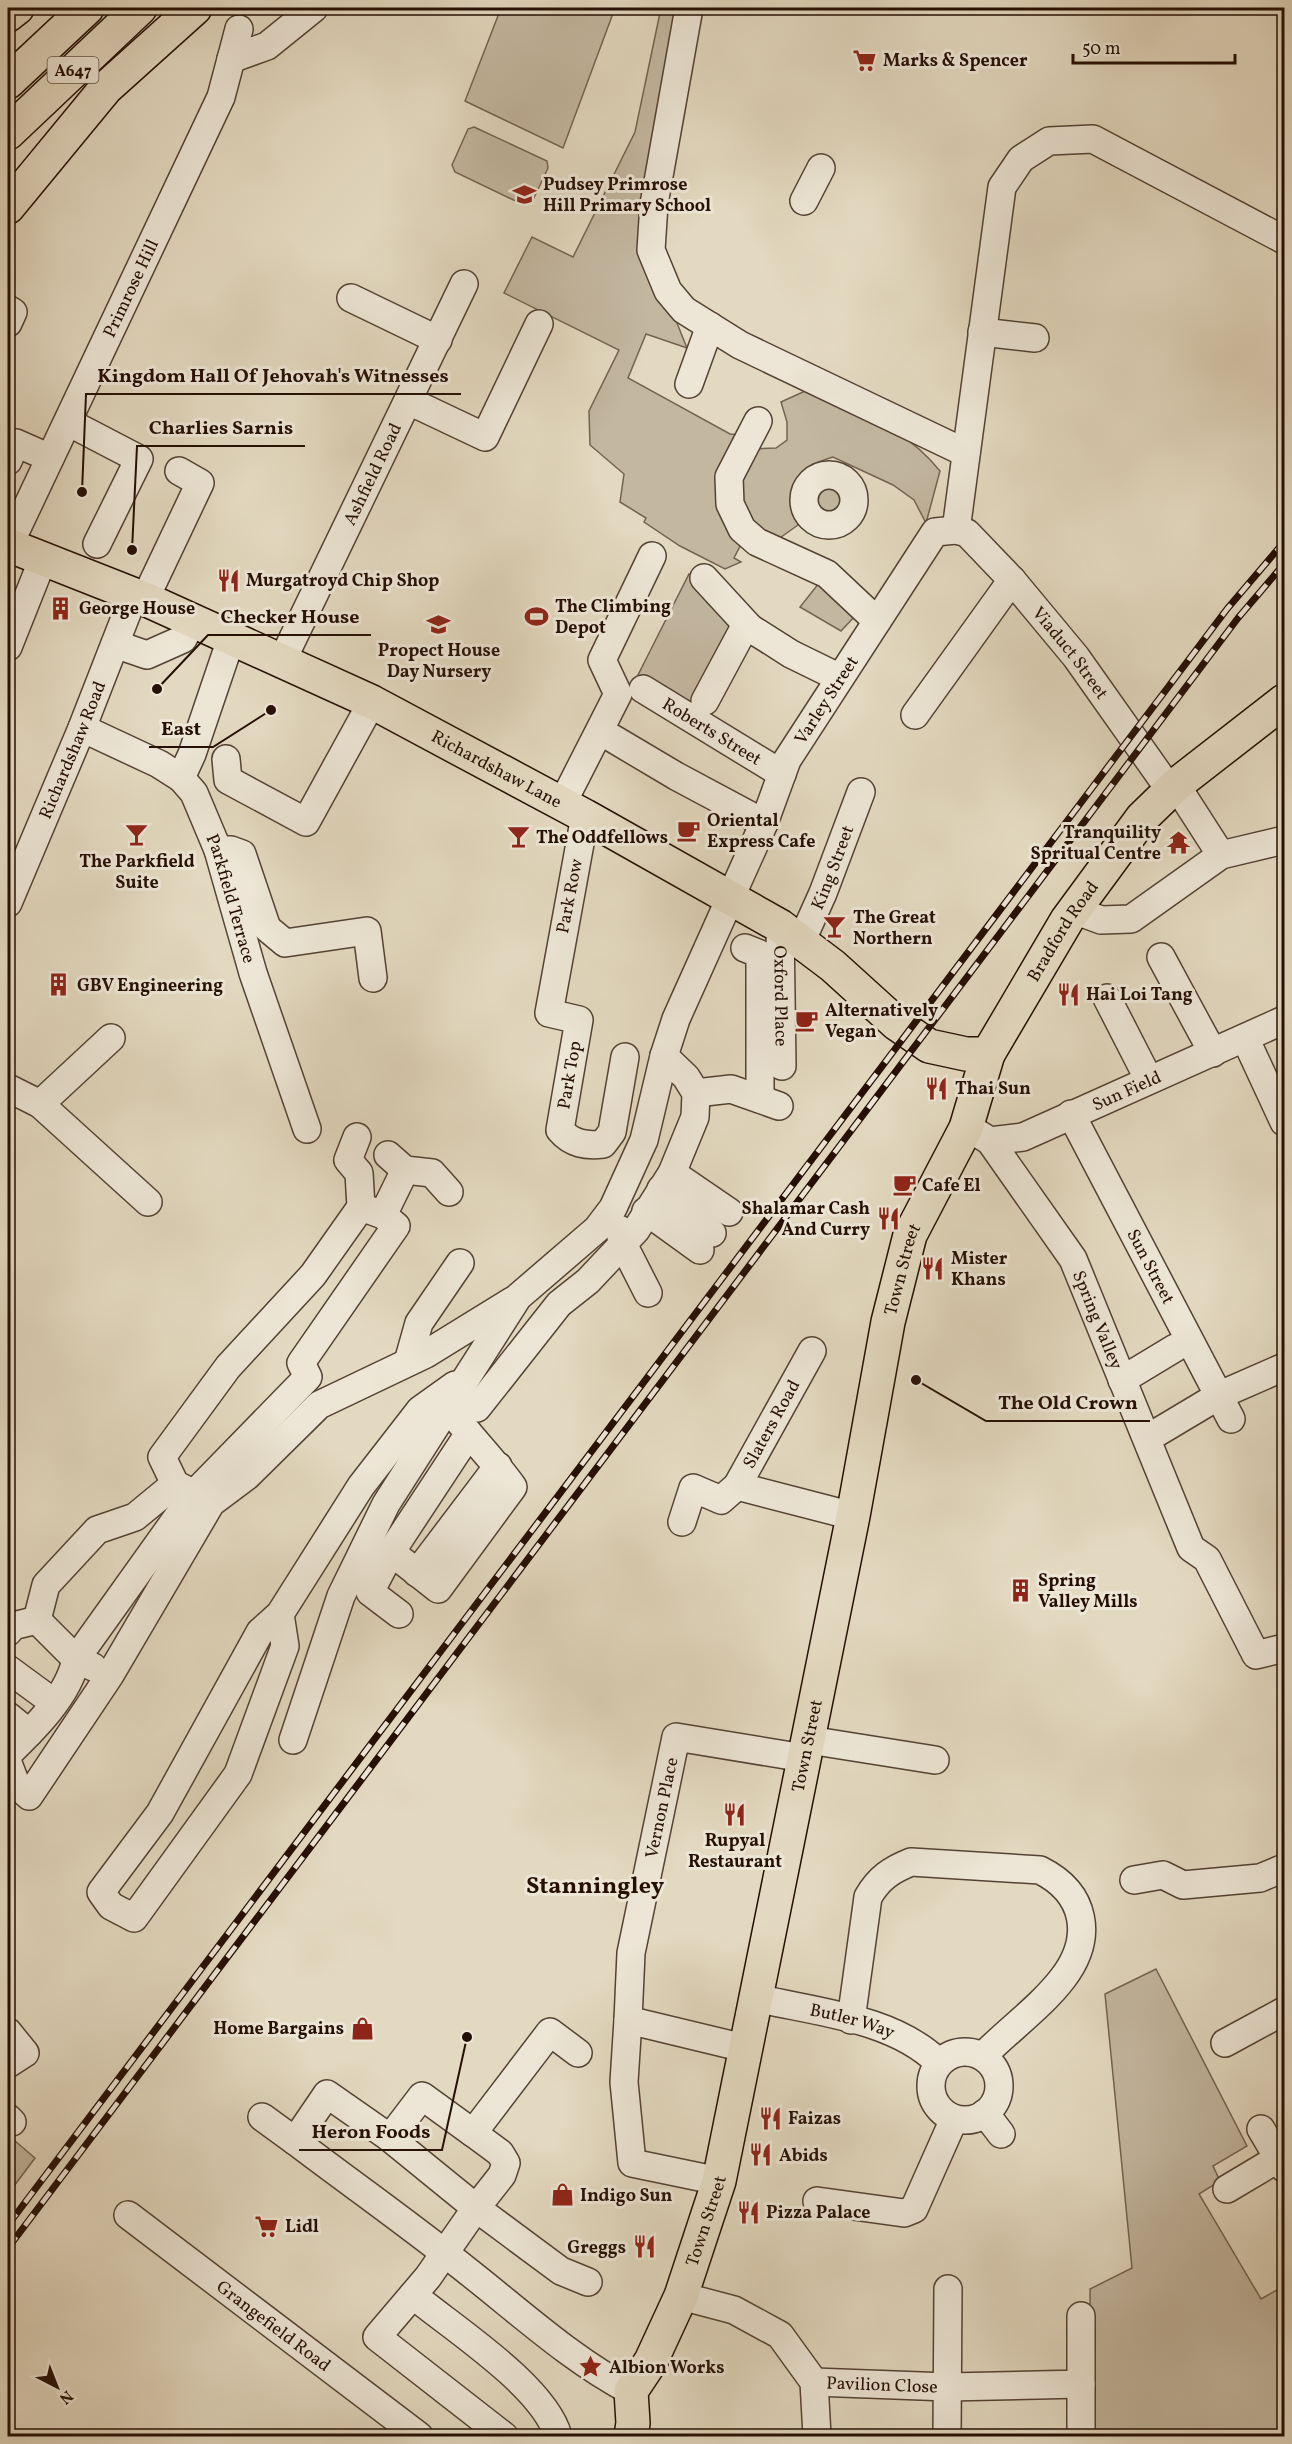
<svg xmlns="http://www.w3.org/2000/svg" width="1292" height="2444" font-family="Vollkorn,serif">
<rect width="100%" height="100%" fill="#e3d9c0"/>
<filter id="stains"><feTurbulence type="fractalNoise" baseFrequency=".00333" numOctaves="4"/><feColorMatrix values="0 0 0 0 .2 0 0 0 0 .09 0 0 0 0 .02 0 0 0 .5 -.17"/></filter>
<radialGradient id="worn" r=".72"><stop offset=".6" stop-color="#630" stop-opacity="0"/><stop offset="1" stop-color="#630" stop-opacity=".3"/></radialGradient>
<g fill="#c3b7a0" stroke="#746352" stroke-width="1.5">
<path d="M501,8H615L563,148L465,101Z"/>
<path d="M661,8H677L642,236L687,348L646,334L628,378L730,434L742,435L753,449L776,448L787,440V422L781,402L816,386C860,410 908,431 940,471L926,523L914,500L893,485L833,457C787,471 796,482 798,525L774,542L750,527L734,558L741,562L725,569L680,546L644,522L646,518L620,502L624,474L590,445L589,411L619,350L504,293L532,237L573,257L635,132Z"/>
<path d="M474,127L547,161L548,168L532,202L524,205L455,172L452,165L468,129Z"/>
<circle cx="830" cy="500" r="14"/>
<path d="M689,574L716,596L730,629L688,706L638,675Z"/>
<path d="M819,583L855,616L841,631L800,607Z"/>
<path d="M1156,1969L1247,2146L1213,2166L1220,2181L1199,2194L1261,2299L1284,2286V2436H1090V2289L1132,2268L1105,1994Z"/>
<path d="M8,2135L35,2158L8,2194Z"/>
</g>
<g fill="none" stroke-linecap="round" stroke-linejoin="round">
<defs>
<g id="minor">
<path d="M689,8L654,204L651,250L668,291L684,310L740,345L966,453"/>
<path d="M231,59L267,46L314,8"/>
<path d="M804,201L821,168"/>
<path d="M351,298L438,340"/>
<path d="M8,309L13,312L8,323"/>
<path d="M982,332L1035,338"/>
<path d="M689,384L710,326"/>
<path d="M409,401L485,437L539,324"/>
<path d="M758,421L729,477L730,504L742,529L757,542L827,574L877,621"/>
<path d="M68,422L139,459L97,544"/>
<path d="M8,461L16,443L50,458"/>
<circle cx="829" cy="500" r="25"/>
<path d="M956,530L1002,187L1021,159L1049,141L1093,139L1284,240"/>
<path id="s1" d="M9,545L221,97L239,29"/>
<path d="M704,578L750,628L791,654L838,677"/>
<path d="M145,599L200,483L179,471"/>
<path d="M115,644L147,655L183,639L193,620"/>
<path d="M8,647L43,559"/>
<path id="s2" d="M281,663L464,284"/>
<path id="s3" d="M643,689L782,774"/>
<path d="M705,701L742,632L750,628"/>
<path d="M915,715L1012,580"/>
<path id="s4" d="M82,728L159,764L181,778L194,793L218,850L253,973L307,1129"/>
<path d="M612,738L676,776L764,823"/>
<path d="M226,759L228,780L306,822L372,702"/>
<path d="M181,778L192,754L231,639"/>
<path d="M1176,785L1221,855"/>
<path d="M562,804L618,694L602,660L652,556"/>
<path d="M585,816L549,1013L579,1020L560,1130C572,1144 586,1146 603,1144L612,1132L625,1057"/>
<path d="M218,850H231L242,854L267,928L285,943L367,931L373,978"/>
<path id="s5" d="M8,903L82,728L134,595"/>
<path d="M1074,910L1101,920L1131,919L1221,855L1284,840"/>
<path id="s6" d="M780,926L782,1066"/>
<path id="s7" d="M801,942L823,893L861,792"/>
<path d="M745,948L760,954V1099"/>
<path d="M1161,957L1213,1053"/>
<path d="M1107,998L1149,1080"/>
<path d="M1245,1038L1284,1122"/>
<path d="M8,1088L40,1104L148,1202"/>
<path d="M696,1093L731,1089L779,1106"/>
<path d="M40,1104L111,1038"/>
<path id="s8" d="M1071,1114L1231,1419"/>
<path id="s9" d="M977,1133L990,1141L1023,1137L1284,1020"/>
<path id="s10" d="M990,1141L1073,1259L1191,1548L1207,1559L1256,1655L1284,1648"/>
<path d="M388,1155L405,1170L432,1173L449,1192"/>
<path d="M672,1173L729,1212"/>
<path d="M661,1189L712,1233"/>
<path d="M646,1211L700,1250"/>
<path d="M383,1215L405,1170"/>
<path d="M619,1229L623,1244L648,1293"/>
<path d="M812,1351L737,1486L853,1516"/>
<path d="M408,1362L419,1323L460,1263"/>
<path d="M1122,1380L1175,1348"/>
<path d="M448,1407C468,1435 493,1459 513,1487L438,1589L391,1552L468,1435"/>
<path d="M477,1408L559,1304L588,1281L636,1230L672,1173L695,1117L696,1093L686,1077L664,1056"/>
<path d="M1148,1438L1220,1395L1284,1367"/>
<path d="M210,1502L175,1484L162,1457L228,1367L313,1275L361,1207L359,1173L348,1160L357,1137"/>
<path d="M682,1522L693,1488L721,1500L737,1486"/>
<path d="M391,1552L370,1592L399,1614"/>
<path d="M417,1573L498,1466"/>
<path d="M280,1614L285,1646L238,1774L134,1918L111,1906L101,1892L160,1813L260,1632L280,1614L361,1486L420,1410L455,1385"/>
<path d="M37,1620L46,1585L97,1530L135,1517L175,1484"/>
<path d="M37,1620L76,1659L93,1667"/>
<path d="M8,1632L13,1626L37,1620"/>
<path d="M8,1669L53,1702"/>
<path d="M8,1716L29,1733"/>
<path id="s11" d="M293,1740L341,1596L386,1504L518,1297L597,1229L613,1208L644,1140L664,1056L676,1019L764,823L787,760L935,532L956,530L967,533L1012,580L1076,657L1170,790"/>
<path d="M809,1740L935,1760"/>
<path d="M8,1754C34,1729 69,1695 76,1659L194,1494L308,1377L301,1363L396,1226L383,1215L361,1207"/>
<path d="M8,1763L16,1784L29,1796L110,1675L211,1503L247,1476L319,1405L426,1354L512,1301"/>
<path d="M1134,1880L1163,1875L1183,1885L1260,1878L1284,1868"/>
<path id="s12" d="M756,1998C816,2012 894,2018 939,2063"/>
<path d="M628,2020L624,2082L632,2163L719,2181"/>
<path d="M851,2020L868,1897C879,1878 891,1870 911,1862L1040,1870C1086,1893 1094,1937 1063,1978C1041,2007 1008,2030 983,2056"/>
<path d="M8,2032L25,2053L8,2064"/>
<path d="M1225,2043L1284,2011"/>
<path id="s13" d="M748,2049L628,2020L631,1953L676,1737L804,1758"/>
<circle cx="965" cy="2086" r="34"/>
<path d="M578,2053L550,2032L473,2133L422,2096L390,2138L327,2094L295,2141C353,2185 413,2227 470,2273C522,2314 572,2360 631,2391"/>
<path d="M985,2113L1001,2134"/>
<path d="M262,2117L295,2141"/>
<path d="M8,2118L12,2122"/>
<path d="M1261,2129L1284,2168"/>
<path d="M473,2133L500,2153L506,2163L502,2175L476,2208L561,2271L588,2282"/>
<path d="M390,2138L476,2208L428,2277L377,2337L504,2436"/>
<path d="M1227,2189L1279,2158"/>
<path d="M817,2201L904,2213L914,2209L954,2119"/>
<path id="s14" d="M128,2215L419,2436"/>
<path d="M413,2295C454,2329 544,2386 558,2436"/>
<path d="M681,2296L734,2310L780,2335L814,2382L817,2436"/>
<path id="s15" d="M814,2382L948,2387L1081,2384V2316"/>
<path d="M1081,2384V2436"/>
<path d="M947,2436L948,2289"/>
</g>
<g id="major">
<path d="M8,207L106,88L195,8"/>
<path id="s16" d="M8,545L145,599L372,702L585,816L780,926L833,966L897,1024L929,1046L966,1054H988"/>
<path id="s17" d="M631,2436L633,2423L631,2391L651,2361L681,2296L719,2181L853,1516L888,1322L910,1235L966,1128L988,1054L1067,920L1142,818L1176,785L1284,701"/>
</g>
<g id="highway">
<path d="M8,15L17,8"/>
<path d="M8,82L87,8"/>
<path d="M8,133L140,8"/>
</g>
</defs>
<use href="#minor" stroke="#544233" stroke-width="30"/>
<use href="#major" stroke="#250f04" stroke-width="36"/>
<use href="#highway" stroke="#250f04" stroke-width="36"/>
<use href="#minor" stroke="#ede6d6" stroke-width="27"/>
<use href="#major" stroke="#e3d9c0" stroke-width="33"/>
<use href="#highway" stroke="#e3d9c0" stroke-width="33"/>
<defs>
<g id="rail">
<path d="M8,2225L1227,609L1284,542"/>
<path d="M8,2248L1238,618L1284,564"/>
</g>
</defs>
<use href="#rail" stroke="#250f04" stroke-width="7"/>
<use href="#rail" stroke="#ede6d6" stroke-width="4.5" stroke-dasharray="14" stroke-linecap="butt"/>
</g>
<defs>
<symbol id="supermarket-bare" viewBox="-9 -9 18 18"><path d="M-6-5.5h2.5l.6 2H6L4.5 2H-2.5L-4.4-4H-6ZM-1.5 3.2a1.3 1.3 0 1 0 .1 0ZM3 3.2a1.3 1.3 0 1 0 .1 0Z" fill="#8f2418" stroke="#ede6d6" stroke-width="2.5" paint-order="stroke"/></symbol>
<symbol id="school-bare" viewBox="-9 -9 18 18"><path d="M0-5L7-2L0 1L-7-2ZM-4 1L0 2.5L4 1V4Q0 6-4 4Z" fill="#8f2418" stroke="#ede6d6" stroke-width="2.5" paint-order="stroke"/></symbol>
<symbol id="restaurant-bare" viewBox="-9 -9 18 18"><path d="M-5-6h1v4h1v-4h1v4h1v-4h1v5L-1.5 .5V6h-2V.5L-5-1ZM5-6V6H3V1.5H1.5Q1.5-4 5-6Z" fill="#8f2418" stroke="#ede6d6" stroke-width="2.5" paint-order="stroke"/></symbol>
<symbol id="building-bare" viewBox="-9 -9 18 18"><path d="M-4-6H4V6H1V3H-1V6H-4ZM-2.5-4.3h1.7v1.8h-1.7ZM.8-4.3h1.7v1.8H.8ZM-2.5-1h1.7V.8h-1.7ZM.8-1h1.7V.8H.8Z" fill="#8f2418" stroke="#ede6d6" stroke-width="2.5" paint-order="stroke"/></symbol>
<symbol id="stadium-bare" viewBox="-9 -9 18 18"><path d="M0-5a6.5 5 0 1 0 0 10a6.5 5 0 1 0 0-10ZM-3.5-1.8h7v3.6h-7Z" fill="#8f2418" stroke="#ede6d6" stroke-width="2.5" paint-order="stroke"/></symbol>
<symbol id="cafe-bare" viewBox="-9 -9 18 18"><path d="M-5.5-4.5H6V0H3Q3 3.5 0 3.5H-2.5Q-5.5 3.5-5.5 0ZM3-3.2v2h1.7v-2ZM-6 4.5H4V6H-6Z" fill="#8f2418" stroke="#ede6d6" stroke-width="2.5" paint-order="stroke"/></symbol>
<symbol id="bar-bare" viewBox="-9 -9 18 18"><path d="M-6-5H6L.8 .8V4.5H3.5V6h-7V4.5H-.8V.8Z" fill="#8f2418" stroke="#ede6d6" stroke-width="2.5" paint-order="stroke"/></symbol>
<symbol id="temple-bare" viewBox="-9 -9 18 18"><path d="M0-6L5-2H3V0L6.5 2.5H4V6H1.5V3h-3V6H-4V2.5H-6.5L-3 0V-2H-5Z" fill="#8f2418" stroke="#ede6d6" stroke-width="2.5" paint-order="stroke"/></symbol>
<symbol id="shop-bare" viewBox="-9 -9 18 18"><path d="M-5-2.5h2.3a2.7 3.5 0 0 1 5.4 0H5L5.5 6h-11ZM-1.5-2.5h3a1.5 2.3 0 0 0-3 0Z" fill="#8f2418" stroke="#ede6d6" stroke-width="2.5" paint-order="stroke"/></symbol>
<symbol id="sight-bare" viewBox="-9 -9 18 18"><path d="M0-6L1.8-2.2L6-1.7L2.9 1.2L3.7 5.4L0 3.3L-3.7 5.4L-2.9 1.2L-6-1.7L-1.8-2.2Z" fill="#8f2418" stroke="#ede6d6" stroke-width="2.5" paint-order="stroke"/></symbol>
</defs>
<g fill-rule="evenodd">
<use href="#supermarket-bare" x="848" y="44" width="33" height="33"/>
<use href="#school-bare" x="508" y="178" width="33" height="33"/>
<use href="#restaurant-bare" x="212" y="564" width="33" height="33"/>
<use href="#building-bare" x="44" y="592" width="33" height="33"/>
<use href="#stadium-bare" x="520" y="600" width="33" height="33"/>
<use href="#school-bare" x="422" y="608" width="33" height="33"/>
<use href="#cafe-bare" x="672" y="814" width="33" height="33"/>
<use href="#bar-bare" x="120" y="818" width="33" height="33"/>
<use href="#bar-bare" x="502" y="820" width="33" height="33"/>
<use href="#temple-bare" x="1162" y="826" width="33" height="33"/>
<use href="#bar-bare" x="818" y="910" width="33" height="33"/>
<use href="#building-bare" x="42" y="968" width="33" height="33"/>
<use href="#restaurant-bare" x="1052" y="978" width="33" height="33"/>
<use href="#cafe-bare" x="790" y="1004" width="33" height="33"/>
<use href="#restaurant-bare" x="920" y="1072" width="33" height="33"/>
<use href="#cafe-bare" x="888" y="1168" width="33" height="33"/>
<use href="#restaurant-bare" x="872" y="1202" width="33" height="33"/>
<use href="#restaurant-bare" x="916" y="1252" width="33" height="33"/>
<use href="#building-bare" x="1004" y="1574" width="33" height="33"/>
<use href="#restaurant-bare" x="718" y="1798" width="33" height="33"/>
<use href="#shop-bare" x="346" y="2012" width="33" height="33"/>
<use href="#restaurant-bare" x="754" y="2102" width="33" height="33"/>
<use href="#restaurant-bare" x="744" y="2138" width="33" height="33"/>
<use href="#shop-bare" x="546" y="2178" width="33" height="33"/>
<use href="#restaurant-bare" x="732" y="2196" width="33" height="33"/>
<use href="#supermarket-bare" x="250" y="2210" width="33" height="33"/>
<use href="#restaurant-bare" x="628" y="2230" width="33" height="33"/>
<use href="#sight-bare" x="574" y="2350" width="33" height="33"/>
</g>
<g text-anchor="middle" stroke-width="6" stroke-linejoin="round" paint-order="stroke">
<rect fill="#ede6d6" stroke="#615043" stroke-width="1.5" x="47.5" y="57" width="51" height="26" rx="4.5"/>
<g font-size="16" font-weight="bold" fill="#250f04">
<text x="73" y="76">A647</text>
</g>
<g font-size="18" font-weight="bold" fill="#250f04" stroke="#ede6d6" text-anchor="start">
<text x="883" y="66">Marks &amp; Spencer</text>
<text x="543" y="190">Pudsey Primrose<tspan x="543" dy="21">Hill Primary School</tspan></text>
<text x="246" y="586">Murgatroyd Chip Shop</text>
<text x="555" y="612">The Climbing<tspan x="555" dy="21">Depot</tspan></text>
<text x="79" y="614">George House</text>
<text x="439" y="656" text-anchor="middle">Propect House<tspan x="439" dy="21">Day Nursery</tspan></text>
<text x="707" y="826">Oriental<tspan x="707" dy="21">Express Cafe</tspan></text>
<text x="1161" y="838" text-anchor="end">Tranquility<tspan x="1161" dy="21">Spritual Centre</tspan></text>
<text x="536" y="843">The Oddfellows</text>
<text x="137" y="867" text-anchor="middle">The Parkfield<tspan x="137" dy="21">Suite</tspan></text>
<text x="853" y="923">The Great<tspan x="853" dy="21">Northern</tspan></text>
<text x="77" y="991">GBV Engineering</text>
<text x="1086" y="1000">Hai Loi Tang</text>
<text x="825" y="1016">Alternatively<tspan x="825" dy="21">Vegan</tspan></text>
<text x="955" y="1094">Thai Sun</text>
<text x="922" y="1191">Cafe El</text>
<text x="870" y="1214" text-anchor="end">Shalamar Cash<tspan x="870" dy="21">And Curry</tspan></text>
<text x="951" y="1264">Mister<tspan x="951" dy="21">Khans</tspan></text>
<text x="1038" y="1586">Spring<tspan x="1038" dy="21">Valley Mills</tspan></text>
<text x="735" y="1846" text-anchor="middle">Rupyal<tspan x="735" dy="21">Restaurant</tspan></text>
<text x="344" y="2034" text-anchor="end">Home Bargains</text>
<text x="788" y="2124">Faizas</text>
<text x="779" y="2161">Abids</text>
<text x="580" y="2201">Indigo Sun</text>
<text x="766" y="2218">Pizza Palace</text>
<text x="285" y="2232">Lidl</text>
<text x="626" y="2253" text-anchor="end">Greggs</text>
<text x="609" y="2373">Albion Works</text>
</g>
<g font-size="18" fill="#250f04" stroke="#ede6d6">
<text dy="6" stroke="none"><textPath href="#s1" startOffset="284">Primrose Hill</textPath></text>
<text dy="6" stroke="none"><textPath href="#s2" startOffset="210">Ashfield Road</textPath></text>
<text dy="6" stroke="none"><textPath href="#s11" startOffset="1575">Viaduct Street</textPath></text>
<text dy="6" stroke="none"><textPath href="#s11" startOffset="1184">Varley Street</textPath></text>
<text dy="6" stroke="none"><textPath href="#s3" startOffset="81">Roberts Street</textPath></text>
<text dy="6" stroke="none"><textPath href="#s5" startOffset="166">Richardshaw Road</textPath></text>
<text dy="6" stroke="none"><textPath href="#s16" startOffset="538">Richardshaw Lane</textPath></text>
<text dy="6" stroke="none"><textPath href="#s7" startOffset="81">King Street</textPath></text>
<text transform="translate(569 896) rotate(-79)" y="6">Park Row</text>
<text dy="6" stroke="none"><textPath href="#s4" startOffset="243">Parkfield Terrace</textPath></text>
<text dy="6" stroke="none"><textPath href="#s17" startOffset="1581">Bradford Road</textPath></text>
<text dy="6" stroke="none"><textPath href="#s6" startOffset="70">Oxford Place</textPath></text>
<text transform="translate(569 1075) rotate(-80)" y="6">Park Top</text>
<text dy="6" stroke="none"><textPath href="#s9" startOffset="162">Sun Field</textPath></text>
<text dy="6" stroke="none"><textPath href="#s8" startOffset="172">Sun Street</textPath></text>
<text dy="6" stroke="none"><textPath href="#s17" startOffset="1204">Town Street</textPath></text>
<text dy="6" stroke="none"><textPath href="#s10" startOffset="210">Spring Valley</textPath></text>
<text transform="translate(771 1424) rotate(-61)" y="6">Slaters Road</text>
<text dy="6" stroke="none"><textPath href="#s17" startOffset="718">Town Street</textPath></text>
<text dy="6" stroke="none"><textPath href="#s13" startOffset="339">Vernon Place</textPath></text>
<text dy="6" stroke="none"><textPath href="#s12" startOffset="99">Butler Way</textPath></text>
<text dy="6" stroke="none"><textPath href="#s17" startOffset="232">Town Street</textPath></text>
<text dy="6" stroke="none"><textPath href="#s14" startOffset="183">Grangefield Road</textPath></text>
<text dy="6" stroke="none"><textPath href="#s15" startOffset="68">Pavilion Close</textPath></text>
</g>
<g font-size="24" font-weight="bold" fill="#250f04" stroke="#ede6d6">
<text x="595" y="1893">Stanningley</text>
</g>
</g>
<path fill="none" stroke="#250f04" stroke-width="2" d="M82 492L86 394H461M132 550L137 446H305M157 689L208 635H371M271 710L213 747H149M916 1380L986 1421H1150M467 2037L442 2150H299"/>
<g fill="#250f04" stroke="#ede6d6" stroke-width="2">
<circle cx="82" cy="492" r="6"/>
<circle cx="132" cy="550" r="6"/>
<circle cx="157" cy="689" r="6"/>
<circle cx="271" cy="710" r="6"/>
<circle cx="916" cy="1380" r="6"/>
<circle cx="467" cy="2037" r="6"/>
</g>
<g font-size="20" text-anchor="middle" font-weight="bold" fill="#250f04" stroke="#ede6d6" stroke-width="6" stroke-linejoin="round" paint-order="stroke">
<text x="273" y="382">Kingdom Hall Of Jehovah's Witnesses</text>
<text x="221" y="434">Charlies Sarnis</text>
<text x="290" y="623">Checker House</text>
<text x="181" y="735">East</text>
<text x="1068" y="1409">The Old Crown</text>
<text x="371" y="2138">Heron Foods</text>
</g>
<rect width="1292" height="2444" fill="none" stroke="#e3d9c0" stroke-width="30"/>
<rect x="9" y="9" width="1274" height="2426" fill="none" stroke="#250f04" stroke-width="3"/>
<rect x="15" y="15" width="1262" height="2414" fill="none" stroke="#250f04" stroke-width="1.5"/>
<g transform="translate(57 2387) rotate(138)" stroke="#ede6d6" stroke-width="4.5" paint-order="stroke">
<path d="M0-4.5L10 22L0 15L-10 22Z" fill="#250f04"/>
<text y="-9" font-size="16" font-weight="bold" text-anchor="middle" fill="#250f04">N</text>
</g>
<path d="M1073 54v9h162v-9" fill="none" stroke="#250f04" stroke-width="3"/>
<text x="1082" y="54" font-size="18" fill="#250f04" stroke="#ede6d6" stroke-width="4.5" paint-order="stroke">50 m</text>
<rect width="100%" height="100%" filter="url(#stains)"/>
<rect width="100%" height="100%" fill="url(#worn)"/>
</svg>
